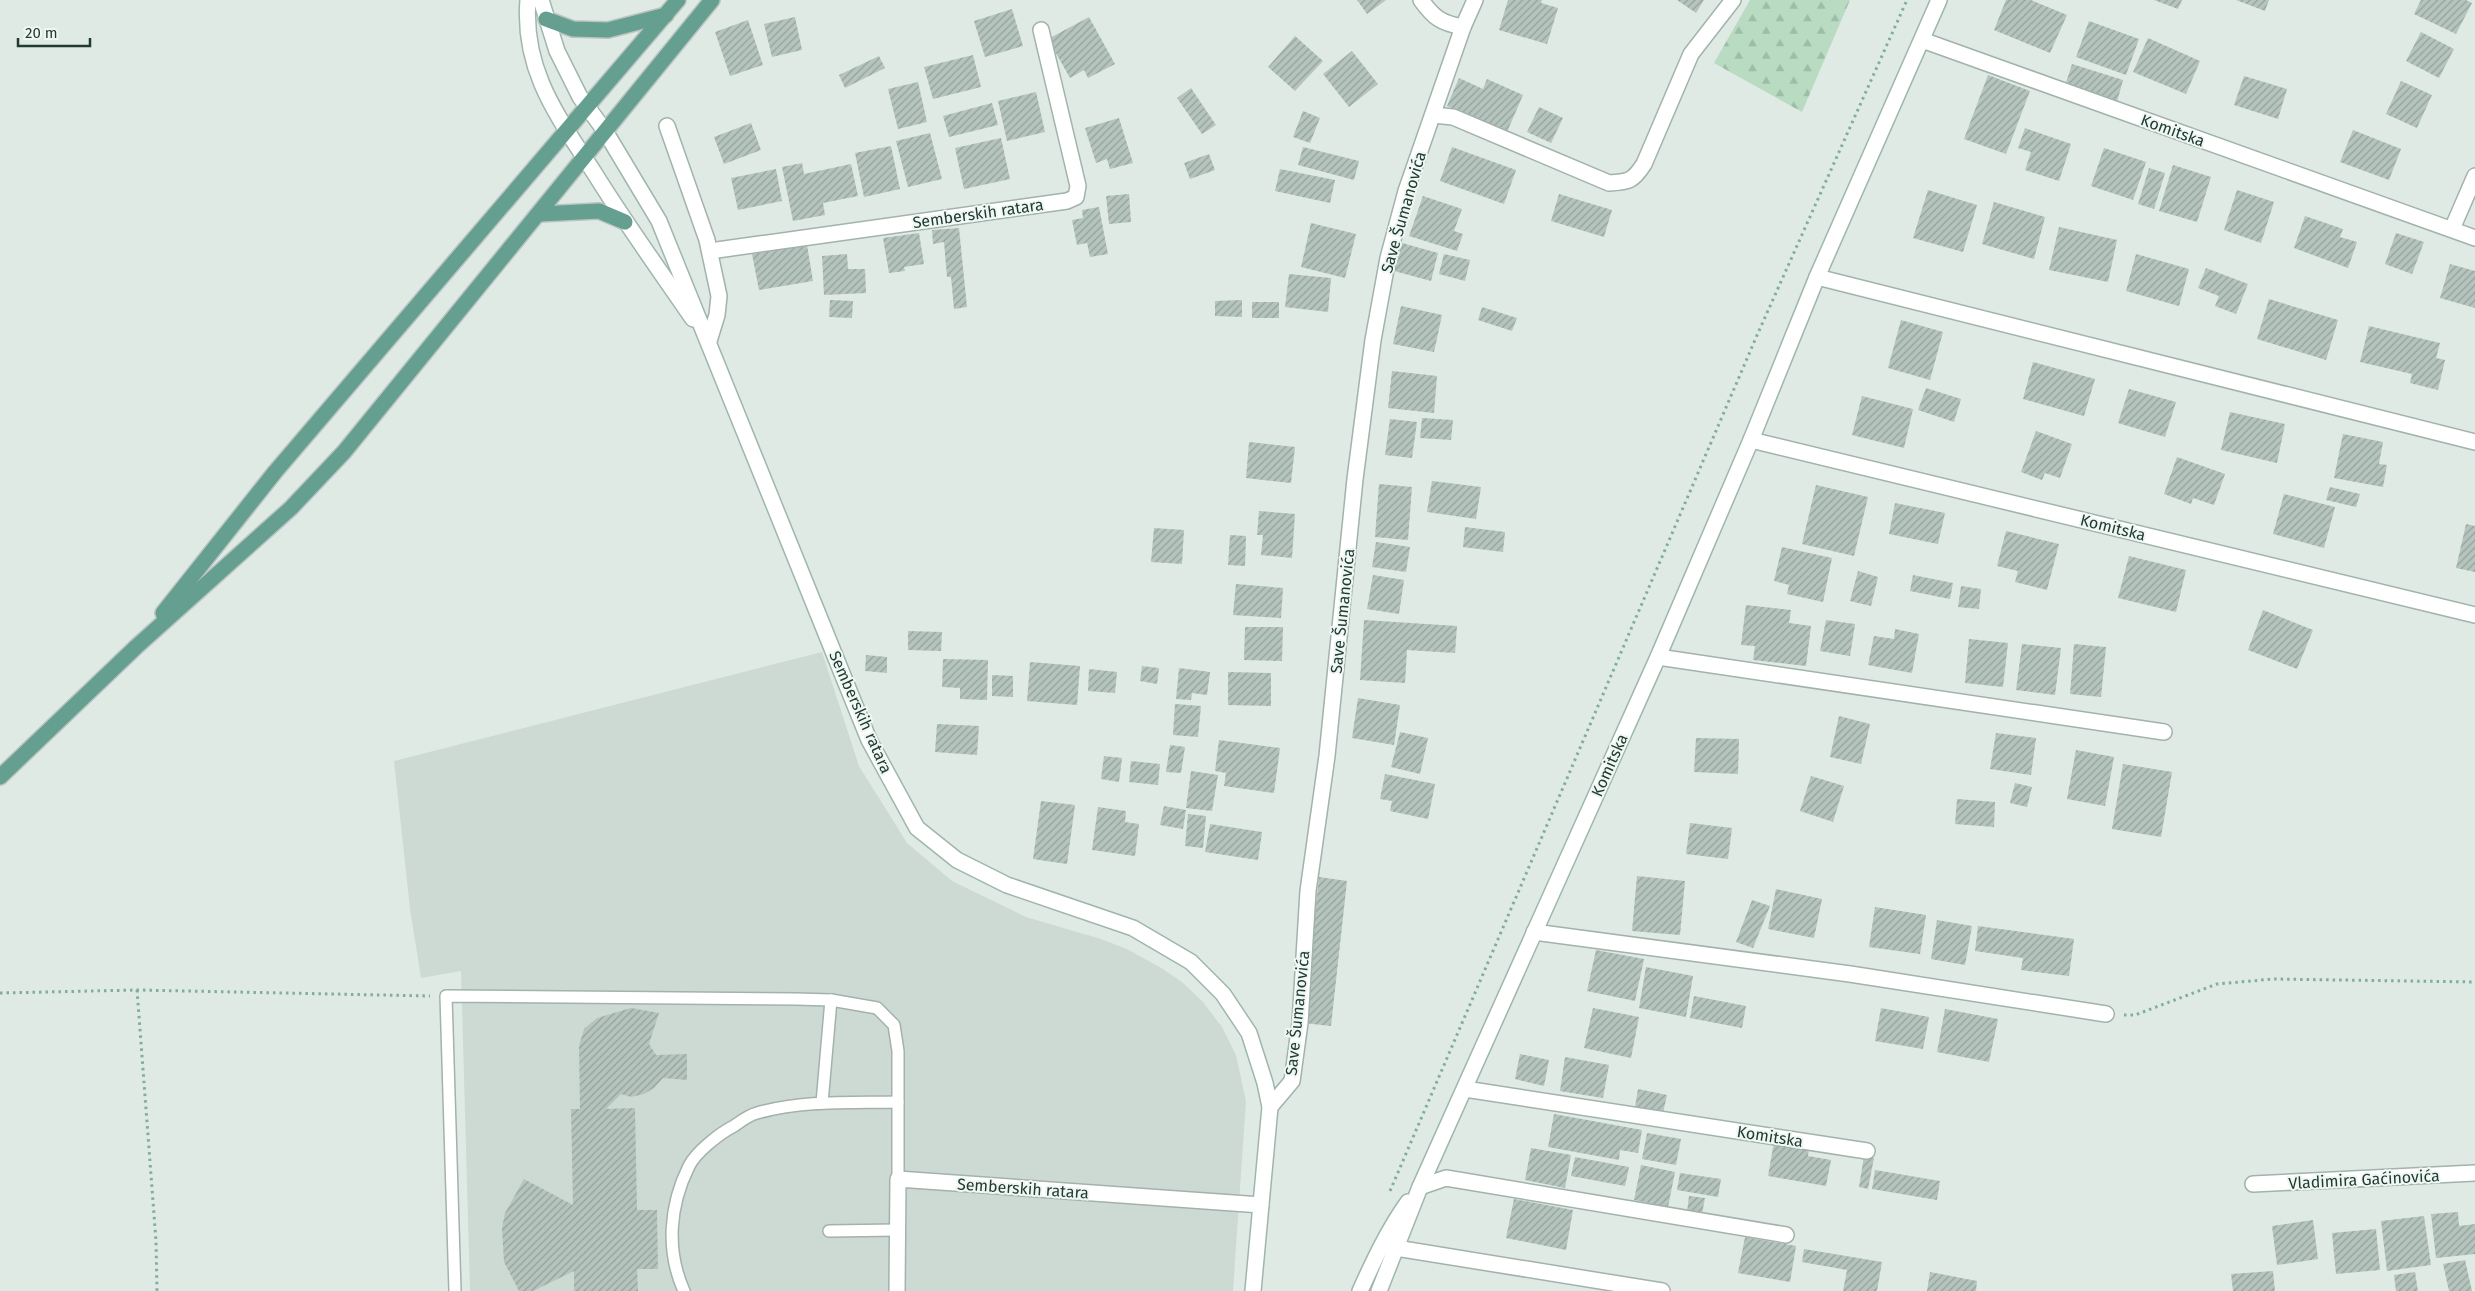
<svg xmlns="http://www.w3.org/2000/svg" width="2475" height="1291" font-family="'Fira Sans',sans-serif">
<defs>
<pattern id="forest-firs" width="22" height="20" patternUnits="userSpaceOnUse" patternTransform="scale(1.25)"><rect width="22" height="20" fill="#b8dbc2"/><path d="M5 1l3.5 6h-7zM16 11l3.5 6h-7z" fill="#9ebda7"/></pattern>
<pattern id="building-hatch" width="6" height="6" patternUnits="userSpaceOnUse" patternTransform="scale(1.25)"><rect width="6" height="6" fill="#b5c5be"/><path d="M-1 1l2-2M0 6l6-6M5 7l2-2" fill="none" stroke="#93a19b"/></pattern>
</defs>
<rect width="100%" height="100%" fill="#dfeae5"/>
<path fill="#cddad4" d="M822,652L859,766L907,843L952,881L1026,917L1101,939L1127,949L1163,969L1182,982L1203,1002L1222,1027L1236,1055L1246,1101L1233,1291H470L461,971L421,978L410,909L394,761Z"/>
<path fill="url(#forest-firs)" d="M1750,0H1850L1802,112L1714,63Z"/>
<g fill="url(#building-hatch)">
<path d="M1357,0H1386L1367,14Z"/>
<path d="M1508,0H1542L1541,3L1558,8L1547,44L1499,30Z"/>
<path d="M1677,0H1704L1696,13Z"/>
<path d="M2006,0H2031L2067,15L2050,53L1994,30Z"/>
<path d="M2154,0H2182L2178,9Z"/>
<path d="M2236,0H2269L2265,11Z"/>
<path d="M2421,0H2466L2472,3L2456,34L2414,14Z"/>
<path d="M1012,9L1023,46L985,57L974,21Z"/>
<path d="M795,17L802,50L772,57L764,24Z"/>
<path d="M1089,17L1115,64L1088,78L1084,70L1070,78L1048,39Z"/>
<path d="M748,20L763,65L730,76L715,32Z"/>
<path d="M2089,21L2139,39L2126,75L2076,57Z"/>
<path d="M2421,32L2454,49L2439,78L2406,61Z"/>
<path d="M1295,36L1323,61L1295,91L1268,67Z"/>
<path d="M2148,38L2200,61L2186,94L2133,72Z"/>
<path d="M1352,51L1378,84L1349,107L1323,74Z"/>
<path d="M973,55L981,87L933,99L924,67Z"/>
<path d="M879,56L885,68L845,88L839,75Z"/>
<path d="M2072,64L2123,80L2117,102L2065,86Z"/>
<path d="M1988,75L2030,91L2006,154L1964,139Z"/>
<path d="M2244,76L2287,89L2278,119L2234,105Z"/>
<path d="M1459,78L1483,89L1487,79L1523,95L1507,132L1447,106Z"/>
<path d="M2401,81L2432,95L2417,128L2386,114Z"/>
<path d="M918,82L927,122L898,129L888,89Z"/>
<path d="M1191,88L1216,125L1202,134L1177,98Z"/>
<path d="M1036,92L1045,132L1007,141L998,101Z"/>
<path d="M992,103L998,125L949,137L943,116Z"/>
<path d="M1539,107L1563,118L1551,143L1527,132Z"/>
<path d="M1303,111L1320,118L1310,143L1293,137Z"/>
<path d="M1119,118L1133,163L1110,169L1107,159L1096,163L1085,128Z"/>
<path d="M751,123L761,150L724,164L714,137Z"/>
<path d="M2025,128L2071,144L2059,181L2025,170L2031,152L2018,148Z"/>
<path d="M2353,130L2401,149L2389,180L2340,162Z"/>
<path d="M930,133L942,179L908,187L896,141Z"/>
<path d="M1001,138L1010,179L964,189L955,148Z"/>
<path d="M891,146L900,189L864,197L855,153Z"/>
<path d="M1303,147L1359,161L1354,180L1298,165Z"/>
<path d="M1452,147L1516,170L1504,204L1440,181Z"/>
<path d="M2104,148L2146,162L2133,200L2091,186Z"/>
<path d="M1209,154L1215,170L1190,179L1184,163Z"/>
<path d="M802,163L804,174L851,164L858,196L823,203L825,215L793,221L782,167Z"/>
<path d="M2173,165L2211,177L2197,222L2159,211Z"/>
<path d="M2149,168L2165,173L2154,209L2138,204Z"/>
<path d="M776,169L782,201L738,210L731,178Z"/>
<path d="M1280,169L1335,180L1330,203L1275,191Z"/>
<path d="M1928,190L1977,205L1963,252L1913,238Z"/>
<path d="M2237,190L2274,202L2261,243L2224,230Z"/>
<path d="M1129,194L1131,222L1109,224L1106,196Z"/>
<path d="M1559,194L1612,210L1604,237L1551,221Z"/>
<path d="M1423,196L1462,209L1454,231L1463,234L1457,251L1409,236Z"/>
<path d="M1994,202L2045,217L2034,259L1982,244Z"/>
<path d="M1099,207L1108,254L1090,257L1087,243L1077,245L1072,220L1083,218L1082,210Z"/>
<path d="M2305,216L2343,229L2340,237L2357,242L2348,268L2294,248Z"/>
<path d="M1311,223L1356,234L1345,278L1301,267Z"/>
<path d="M2059,227L2117,240L2108,282L2049,270Z"/>
<path d="M959,228L967,307L954,309L951,277H947L944,242L933,244L932,230Z"/>
<path d="M919,233L924,264L904,267L905,271L889,273L883,238Z"/>
<path d="M2396,233L2424,242L2412,274L2385,264Z"/>
<path d="M1402,243L1438,253L1431,281L1394,271Z"/>
<path d="M807,245L813,281L759,290L752,254Z"/>
<path d="M847,254L848,269H865L866,293L824,295L822,256Z"/>
<path d="M1444,254L1470,260L1465,281L1439,274Z"/>
<path d="M2136,254L2189,269L2179,306L2126,291Z"/>
<path d="M2450,264L2475,271V308L2440,298Z"/>
<path d="M2206,268L2248,284L2236,314L2215,306L2219,296L2198,288Z"/>
<path d="M1289,274L1331,278L1328,312L1285,307Z"/>
<path d="M2269,299L2338,320L2326,360L2257,339Z"/>
<path d="M830,300L853,301L852,318L829,317Z"/>
<path d="M1242,300V317L1215,316V301Z"/>
<rect x="1252" y="302" width="27" height="16"/>
<path d="M1401,306L1442,315L1434,352L1393,344Z"/>
<path d="M1482,307L1517,318L1512,331L1478,320Z"/>
<path d="M1901,320L1943,332L1930,380L1888,368Z"/>
<path d="M2369,326L2440,343L2436,358L2445,360L2438,390L2410,383L2412,374L2360,362Z"/>
<path d="M2033,362L2095,379L2084,416L2023,399Z"/>
<path d="M1392,371L1437,376L1434,413L1388,408Z"/>
<path d="M1926,388L1961,399L1954,422L1918,410Z"/>
<path d="M2129,389L2176,402L2165,437L2118,423Z"/>
<path d="M1862,396L1913,409L1904,448L1852,435Z"/>
<path d="M2230,412L2285,424L2277,463L2221,450Z"/>
<path d="M1422,418L1453,420L1451,440L1420,438Z"/>
<path d="M1390,419L1417,422L1412,458L1385,455Z"/>
<path d="M2036,431L2072,444L2060,478L2045,473L2042,480L2021,472Z"/>
<path d="M2343,434L2383,442L2379,464L2387,465L2383,487L2334,478Z"/>
<path d="M1249,442L1295,447L1291,483L1246,478Z"/>
<path d="M2177,457L2225,474L2214,505L2193,498L2191,504L2164,494Z"/>
<path d="M1432,481L1481,487L1476,519L1427,512Z"/>
<path d="M1379,484L1412,487L1408,540L1375,537Z"/>
<path d="M1816,485L1868,497L1854,556L1802,544Z"/>
<path d="M2330,487L2360,494L2356,507L2326,500Z"/>
<path d="M2284,494L2335,507L2324,548L2273,534Z"/>
<path d="M1895,503L1945,513L1938,544L1889,534Z"/>
<path d="M1259,511L1295,514L1292,558L1261,555L1263,535H1257Z"/>
<path d="M2466,524L2475,526V572L2456,568Z"/>
<path d="M1465,527L1505,532L1503,552L1463,547Z"/>
<path d="M1154,528L1184,530L1182,564L1151,562Z"/>
<path d="M2006,531L2059,544L2047,590L2015,582L2018,571L1997,566Z"/>
<path d="M1230,535L1246,536L1245,566L1228,565Z"/>
<path d="M1376,542L1410,547L1406,572L1372,567Z"/>
<path d="M1782,547L1832,558L1823,602L1787,594L1789,585L1774,581Z"/>
<path d="M2129,556L2186,570L2176,612L2118,598Z"/>
<path d="M1858,571L1878,577L1871,606L1850,601Z"/>
<path d="M1373,575L1404,580L1399,614L1367,609Z"/>
<path d="M1913,575L1953,583L1950,599L1910,591Z"/>
<path d="M1236,584L1283,588L1281,618L1233,615Z"/>
<path d="M1961,586L1981,589L1979,609L1958,607Z"/>
<path d="M1746,605L1791,610L1789,623L1811,626L1806,666L1753,660L1755,646L1741,645Z"/>
<path d="M2263,610L2313,630L2297,669L2248,650Z"/>
<path d="M1364,620L1457,626L1455,653L1407,650L1405,683L1360,680Z"/>
<path d="M1826,620L1855,624L1850,656L1820,651Z"/>
<path d="M1245,627H1283L1282,661L1244,660Z"/>
<path d="M1895,629L1919,634L1912,673L1868,665L1874,636L1894,639Z"/>
<path d="M908,631L942,632L941,651L908,650Z"/>
<path d="M1969,639L2008,643L2003,687L1965,683Z"/>
<path d="M2022,644L2061,648L2055,695L2016,690Z"/>
<path d="M2074,644L2106,647L2101,697L2070,694Z"/>
<path d="M866,655L887,657V673L865,671Z"/>
<path d="M943,659L988,660L987,700L960,699V688L942,687Z"/>
<path d="M1030,662L1080,666L1077,705L1027,701Z"/>
<path d="M1142,666L1159,668L1157,684L1140,681Z"/>
<path d="M1179,668L1210,672L1207,695L1192,693L1191,700L1176,699Z"/>
<path d="M1089,669L1117,672L1115,693L1088,691Z"/>
<path d="M1228,672L1271,673V706L1228,705Z"/>
<path d="M992,675L1013,676V697L992,696Z"/>
<path d="M1358,698L1400,705L1394,745L1352,738Z"/>
<path d="M1175,704L1201,706L1198,737L1173,735Z"/>
<path d="M1839,716L1870,724L1861,764L1830,757Z"/>
<path d="M937,724L979,726L977,755L935,752Z"/>
<path d="M1400,732L1428,738L1420,774L1391,767Z"/>
<path d="M1996,733L2036,738L2031,775L1990,769Z"/>
<path d="M1696,738L1739,739L1738,774L1694,772Z"/>
<path d="M1219,740L1280,748L1274,793L1224,786L1226,773L1215,771Z"/>
<path d="M1170,745L1185,747L1181,773L1166,772Z"/>
<path d="M2076,750L2114,757L2105,806L2067,799Z"/>
<path d="M1104,756L1122,758L1119,782L1101,779Z"/>
<path d="M1131,761L1160,764L1158,785L1129,782Z"/>
<path d="M2123,764L2172,772L2161,837L2112,829Z"/>
<path d="M1191,771L1218,775L1212,811L1186,808Z"/>
<path d="M1385,774L1435,784L1428,819L1390,811L1392,801L1380,799Z"/>
<path d="M1811,776L1844,786L1833,822L1800,811Z"/>
<path d="M2015,783L2032,787L2027,807L2010,803Z"/>
<path d="M1957,799L1995,802L1994,827L1955,824Z"/>
<path d="M1041,801L1075,805L1067,864L1033,859Z"/>
<path d="M1164,806L1186,810L1183,829L1160,825Z"/>
<path d="M1098,807L1126,811L1125,822L1139,824L1135,856L1092,850Z"/>
<path d="M1188,814L1206,816L1203,848L1185,846Z"/>
<path d="M1690,823L1732,828L1728,859L1686,854Z"/>
<path d="M1210,824L1262,832L1258,860L1205,852Z"/>
<path d="M1637,876L1685,881L1680,935L1632,931Z"/>
<path d="M1319,877L1347,881L1331,1026L1303,1023Z"/>
<path d="M1776,889L1822,899L1814,938L1768,929Z"/>
<path d="M1752,900L1770,906L1753,948L1736,942Z"/>
<path d="M1875,907L1926,915L1920,954L1869,947Z"/>
<path d="M1937,920L1972,926L1965,965L1931,959Z"/>
<path d="M1978,926L2074,939L2069,976L2021,970L2023,958L1975,951Z"/>
<path d="M1596,950L1644,959L1635,1001L1587,991Z"/>
<path d="M1646,967L1693,976L1686,1017L1639,1008Z"/>
<path d="M1694,996L1746,1006L1742,1028L1690,1018Z"/>
<path d="M631,1008L659,1013L649,1044L656,1055L687,1054V1080L663,1078L654,1088L644,1094L631,1097L621,1094L606,1109L635,1108L637,1210H657L658,1269H637L638,1291H574V1271L533,1291H519L504,1262L502,1228L505,1213L524,1179L573,1205L571,1109H580L579,1046L584,1029L597,1018Z"/>
<path d="M1593,1008L1639,1017L1631,1058L1584,1048Z"/>
<path d="M1881,1008L1929,1017L1923,1049L1875,1041Z"/>
<path d="M1945,1009L1998,1019L1989,1062L1937,1052Z"/>
<path d="M1520,1054L1549,1060L1544,1086L1515,1079Z"/>
<path d="M1565,1057L1609,1065L1603,1098L1560,1091Z"/>
<path d="M1638,1089L1667,1095L1663,1113L1635,1107Z"/>
<path d="M1554,1114L1642,1130L1638,1153L1620,1150L1619,1160L1548,1147Z"/>
<path d="M1647,1133L1681,1139L1676,1165L1642,1159Z"/>
<path d="M1774,1142L1809,1148L1808,1156L1831,1160L1826,1186L1768,1176Z"/>
<path d="M1531,1148L1571,1155L1565,1188L1525,1180Z"/>
<path d="M1864,1156L1874,1158L1868,1189L1859,1187Z"/>
<path d="M1575,1157L1629,1167L1625,1186L1571,1176Z"/>
<path d="M1641,1165L1675,1172L1668,1207L1634,1200Z"/>
<path d="M1875,1170L1940,1181L1937,1200L1872,1189Z"/>
<path d="M1680,1173L1721,1179L1718,1197L1677,1190Z"/>
<path d="M1689,1196L1705,1198L1702,1214L1687,1212Z"/>
<path d="M1514,1199L1573,1210L1566,1250L1506,1238Z"/>
<path d="M2458,1212L2459,1226L2475,1224V1254L2436,1258L2431,1214Z"/>
<path d="M2424,1216L2431,1265L2387,1271L2381,1221Z"/>
<path d="M2313,1220L2318,1259L2277,1265L2272,1226Z"/>
<path d="M2376,1229L2380,1270L2336,1274L2332,1233Z"/>
<path d="M1745,1237L1796,1246L1790,1282L1738,1273Z"/>
<path d="M1804,1249L1882,1262L1877,1291H1843L1847,1270L1802,1262Z"/>
<path d="M2465,1260L2472,1291H2449L2443,1264Z"/>
<path d="M2273,1271L2275,1291H2233L2231,1274Z"/>
<path d="M1930,1272L1977,1281L1976,1291H1927Z"/>
<path d="M2415,1272L2418,1291H2396L2394,1275Z"/>
</g>
<g fill="none" stroke-linecap="round" stroke-linejoin="round">
<defs>
<g id="lane">
<path d="M822,1103L831,1000"/>
<path d="M829,1231L897,1230"/>
<path d="M455,1291L446,996L796,999L831,1000L877,1008L894,1025L898,1051V1179"/>
<path d="M684,1291C666,1251 669,1206 689,1166C696,1152 720,1133 734,1126C741,1121 749,1115 757,1113C803,1100 851,1103 898,1102"/>
</g>
<g id="street">
<path d="M1421,0C1434,18 1441,23 1463,27"/>
<path d="M1922,40L2475,238"/>
<path d="M1433,115L1453,117L1609,183C1629,182 1633,181 1644,164L1691,54L1733,0"/>
<path d="M667,126L707,240L719,296L717,315L709,341"/>
<path d="M2452,229L2475,176"/>
<path d="M710,251L1067,201L1076,197L1078,186L1041,30"/>
<path d="M1817,277L2475,442"/>
<path d="M1751,440L2475,615"/>
<path d="M1658,657L2164,732"/>
<path d="M1534,932L1850,974L2106,1014"/>
<path d="M1465,1089L1867,1151"/>
<path d="M1270,1107L1292,1081L1300,1023L1308,891L1327,756L1355,479L1373,340L1388,258L1406,191L1463,27L1475,0"/>
<path d="M2253,1184L2475,1173"/>
<path d="M1420,1187L1446,1178L1786,1235"/>
<path d="M1396,1248L1662,1291"/>
<path d="M897,1291L898,1179L1261,1205"/>
</g>
<g id="secondary">
<path d="M528,0C522,71 559,118 595,174C626,224 660,271 693,319"/>
<path d="M541,0L557,51L580,97L605,131L659,221L869,740L917,828L957,860L1007,885L1133,928L1191,962L1223,994L1249,1033L1265,1083L1270,1107L1253,1291"/>
<path d="M1360,1291C1374,1260 1388,1230 1408,1202"/>
<path d="M1379,1291L1420,1187L1658,657L1751,440L1817,277L1939,0"/>
</g>
<g id="primary">
<path d="M546,19L573,29L608,30L666,15"/>
<path d="M540,214L599,211L625,222"/>
<path d="M163,613L275,472L678,0"/>
<path d="M0,777L136,647L291,508L344,452L712,0"/>
</g>
</defs>
<use href="#lane" stroke="#a2b2ac" stroke-width="14"/>
<use href="#street" stroke="#a2b2ac" stroke-width="18"/>
<use href="#secondary" stroke="#9fb6ad" stroke-width="18"/>
<use href="#primary" stroke="#bcc4c2" stroke-width="18"/>
<g stroke="#80ad9f" stroke-width="3" stroke-dasharray="2.5 4" stroke-linecap="butt">
<path d="M137,990L156,1241L157,1291"/>
<path d="M0,993L137,990L430,996"/>
<path d="M2124,1015H2135L2217,984L2273,979L2475,982"/>
<path d="M1390,1191L1758,333L1907,0"/>
</g>
<use href="#lane" stroke="#fff" stroke-width="11"/>
<use href="#street" stroke="#fff" stroke-width="15"/>
<use href="#secondary" stroke="#fff" stroke-width="15"/>
<use href="#primary" stroke="#649f90" stroke-width="15"/>
</g>
<g text-anchor="middle" stroke-width="4" stroke-linejoin="round" paint-order="stroke">
<g font-size="16" fill="#213a33" stroke="#eff7f3">
<text transform="translate(2173 130) rotate(20)" y="6">Komitska</text>
<text transform="translate(1403 212) rotate(-74)" y="6">Save Šumanovića</text>
<text transform="translate(978 213) rotate(-8)" y="6">Semberskih ratara</text>
<text transform="translate(2113 527) rotate(14)" y="6">Komitska</text>
<text transform="translate(1342 611) rotate(-84)" y="6">Save Šumanovića</text>
<text transform="translate(861 712) rotate(66)" y="6">Semberskih ratara</text>
<text transform="translate(1609 765) rotate(-66)" y="6">Komitska</text>
<text transform="translate(1297 1013) rotate(-84)" y="6">Save Šumanovića</text>
<text transform="translate(1770 1136) rotate(9)" y="6">Komitska</text>
<text transform="translate(2364 1179) rotate(-3)" y="6">Vladimira Gaćinovića</text>
<text transform="translate(1023 1188) rotate(4)" y="6">Semberskih ratara</text>
</g>
</g>
<path d="M18 38v8h72v-8" fill="none" stroke="#213a33" stroke-width="2.5"/>
<text x="25" y="38" font-size="15" fill="#213a33" stroke="#eff7f3" stroke-width="4" paint-order="stroke">20 m</text>
</svg>
